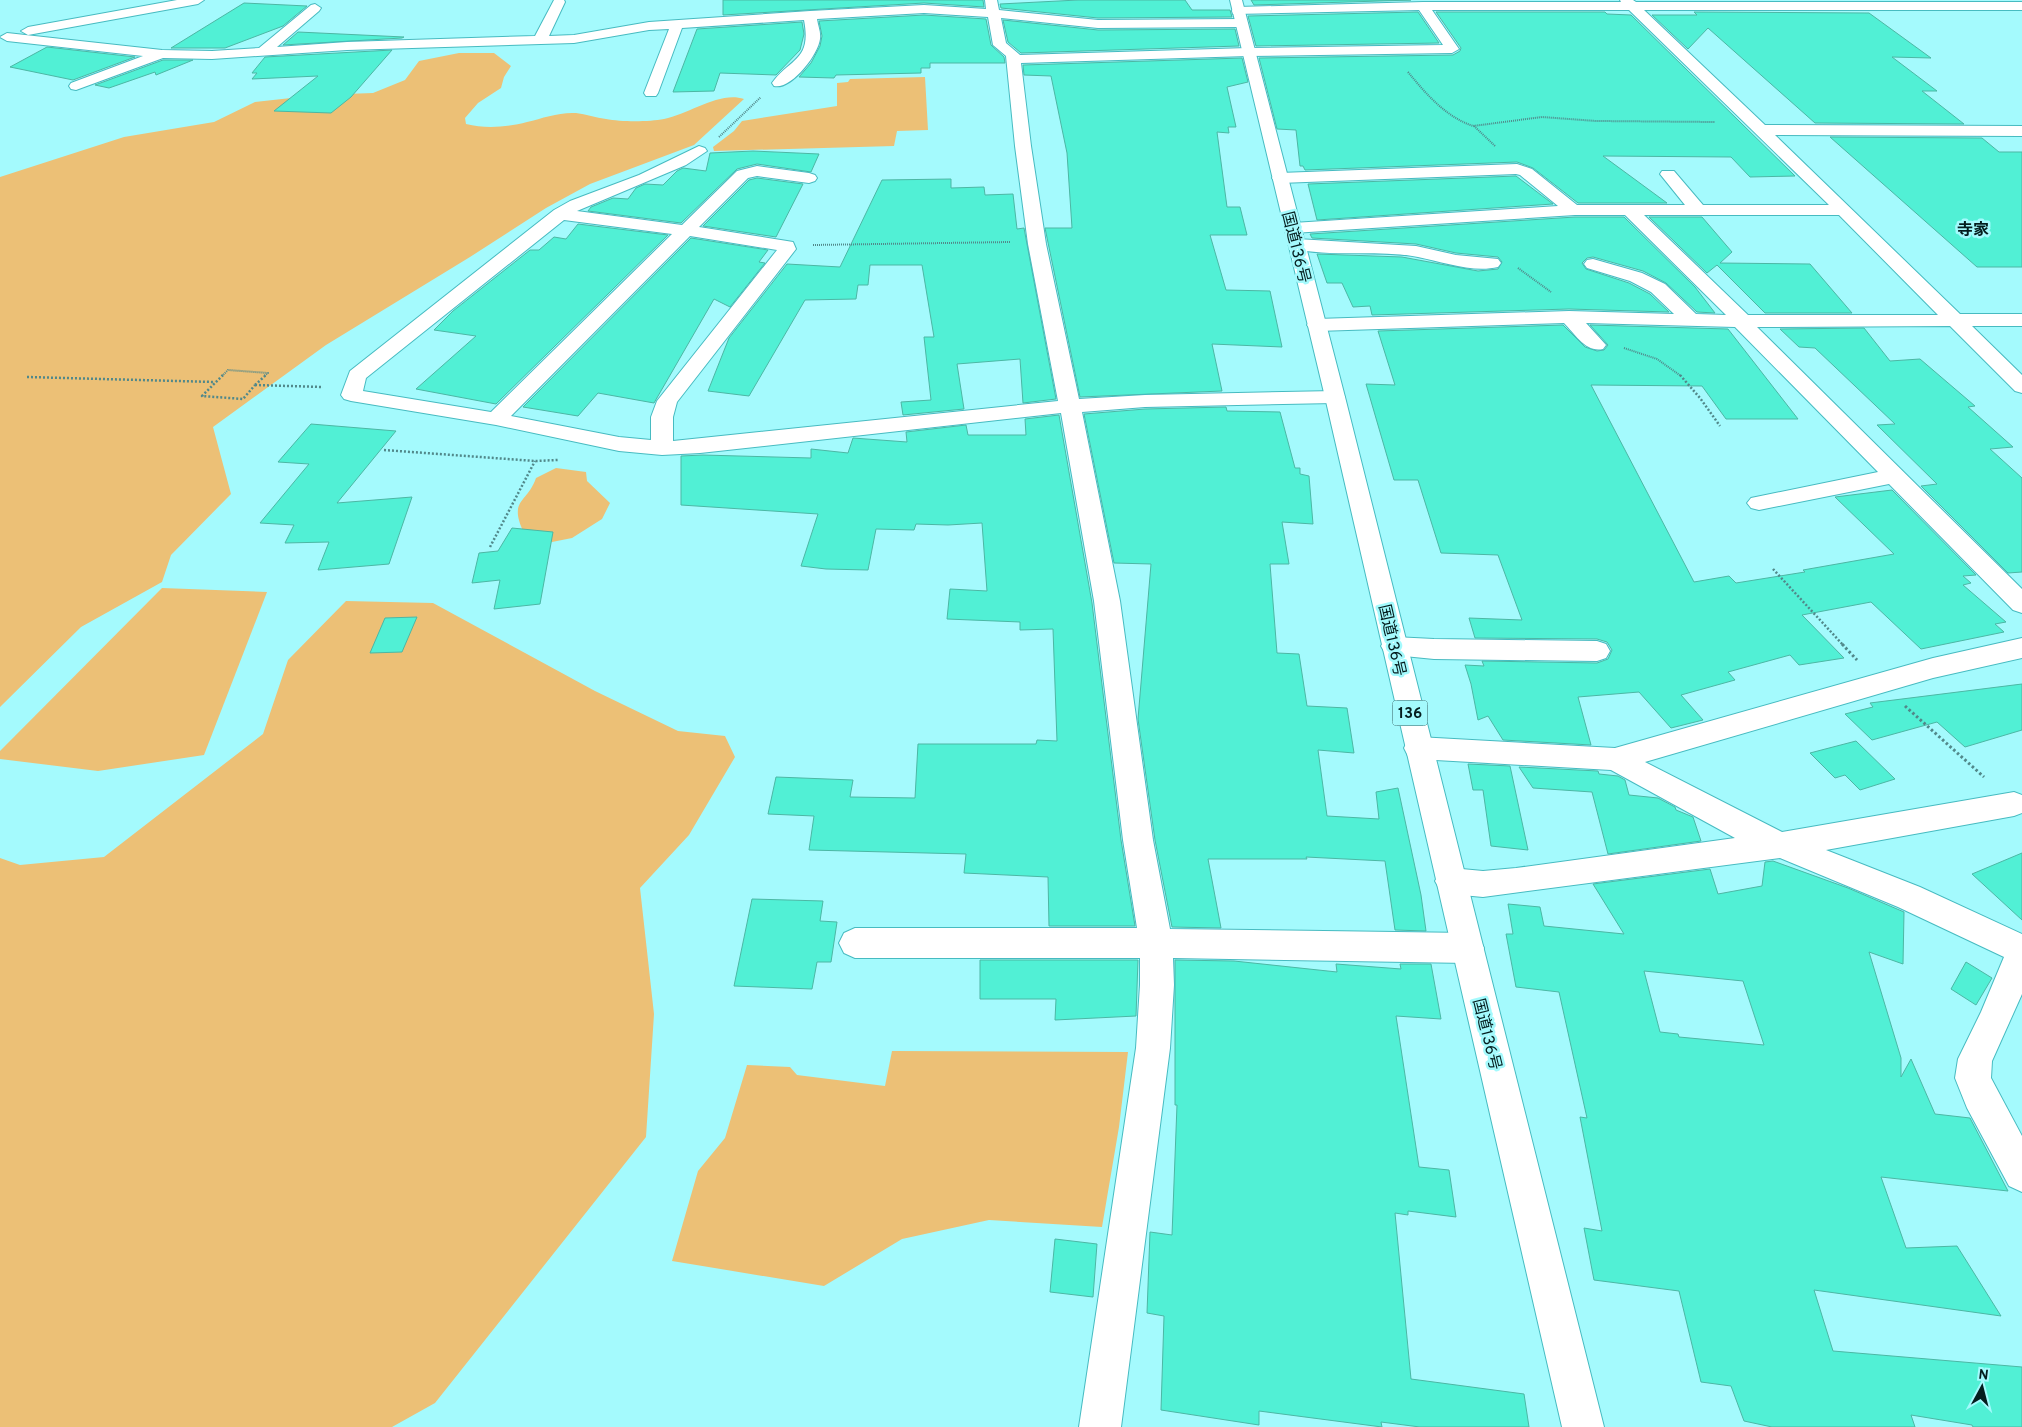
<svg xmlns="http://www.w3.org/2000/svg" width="2022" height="1427" font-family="Overpass,'Noto Sans JP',sans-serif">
<rect width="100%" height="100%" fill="#a4fafd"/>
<g fill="#ecc076">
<path d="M459,53H494L511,66L504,77L501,88L478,103L465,118L466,124C486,129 508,127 527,122C543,118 559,112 576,113C586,114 596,118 606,119C621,122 649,122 664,119C690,114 719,91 744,99L694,145L590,184L546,208L470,257L326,345L213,427L231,494L171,555L162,582L81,627L0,707V177L124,137L214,122L255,102L318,95L373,93L405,80L419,61Z"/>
<path d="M925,77L928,130L897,131L894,146L714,151L713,147L734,131L742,121L837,106V83L848,82L850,79Z"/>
<path d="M556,468L586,472L587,481L610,503L602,519L572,538L547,543L524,533C508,499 527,504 536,478Z"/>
<path d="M162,588L267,592L204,755L98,771L0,759V751Z"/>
<path d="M346,601L433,603L595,691L678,731L725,736L735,757L689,835L640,888L654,1014L646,1137L435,1403L392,1427H0V858L20,865L104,857L263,734L288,660Z"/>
<path d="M892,1051L1128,1052L1119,1127L1102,1227L989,1220L902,1239L824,1286L672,1261L698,1171L725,1138L747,1065L790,1067L797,1075L885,1086Z"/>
</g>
<g fill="#51f0d5" stroke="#4cb7a4" fill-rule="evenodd">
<path d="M723,0H983L984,7L924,3L723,15Z"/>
<path d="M1078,0H1185L1192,10H1230L1232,17L1098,18L1001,8L1000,4Z"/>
<path d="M1251,0H1411L1254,5Z"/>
<path d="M244,3L307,6L283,26L225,48H171Z"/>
<path d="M1418,12L1439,43L1256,46L1248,16Z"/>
<path d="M1436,12H1605L1607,14L1631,15L1795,176L1750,177L1731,157L1603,156L1667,203H1578L1533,168L1517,162L1305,170L1303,166H1300L1296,130L1277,129L1259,58L1453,55L1460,51L1461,48Z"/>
<path d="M1694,12L1869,13L1931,58L1892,57L1937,91H1922L1964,124L1815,123L1708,28L1688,49L1652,15H1697Z"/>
<path d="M924,15L986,19L991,45L1004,57L1005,63H930V68H921V73L836,75L834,78L799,77L811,63L820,46L822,36L819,21Z"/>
<path d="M1003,20L1098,30L1235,29L1239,46L1021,53L1008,42Z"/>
<path d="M802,22L804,34L800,50L776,75L720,73L714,91L673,92L697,29Z"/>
<path d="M298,32L404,37L402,38L283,45Z"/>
<path d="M47,47L135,57L73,80L10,67Z"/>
<path d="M392,50L351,97L331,113L274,111L318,76L252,79L257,73H252L265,57Z"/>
<path d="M1242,58L1248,82L1227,87L1236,127H1228L1229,133L1217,132L1227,207H1240L1247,235H1210L1226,290L1270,291L1282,347L1212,344L1222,391L1080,397L1045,228H1072L1067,153L1051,76L1024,75L1023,65Z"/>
<path d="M163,60H193L156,75L155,72L109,88L95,85Z"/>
<path d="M1830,137L1982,138L1999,152H2022V267H1977Z"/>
<path d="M753,151L819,154L811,172L757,164L737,169L681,223L588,211L591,207L613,198L628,199L636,188L645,184L663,185L677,171L683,168L706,171L710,153Z"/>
<path d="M1516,176L1553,204L1317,220L1308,184Z"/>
<path d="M757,178L803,184L776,237L703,226L749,180Z"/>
<path d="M951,179V188L984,187L985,195L1013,194L1017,229L1024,228L1056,399L1023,403L1020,359L957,364L964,409L903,415L901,402L931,400L924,337H934L922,265H870L868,285H858L856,299L805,300L749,396L708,391L729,338L787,264L840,267L882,180Z"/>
<path d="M1575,217H1624L1695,287L1715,313L1697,312L1666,283L1643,271L1593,257L1587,258L1582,263L1586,269L1629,283L1650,294L1669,312L1569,309L1372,315L1370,306L1353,307L1342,283H1327L1317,254L1402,257L1478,271L1498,269L1502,262L1498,257L1456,253L1416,244L1312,238L1310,234Z"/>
<path d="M1649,217H1702L1732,252L1720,263L1810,264L1852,313H1765L1717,265L1707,273Z"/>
<path d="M578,224L668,235L496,404L416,389L476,336L434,330L453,311L530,250H539L554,237L566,239Z"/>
<path d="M691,238L768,250L759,262L765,263L730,307L714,299L654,403L598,393L578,416L523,407Z"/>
<path d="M1563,325L1585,347L1597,351L1604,350L1608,345L1590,325L1728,329L1798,419H1726L1702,386L1591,385L1694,582L1729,576L1736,583L1805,572L1803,570L1894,554L1835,497L1892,490L1976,575L1963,576L1971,583L1963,585L2006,622L1995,624L2004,632L1921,649L1871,602L1802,615L1844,658L1799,665L1790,655L1728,672L1735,680L1681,695L1703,720L1671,728L1639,692L1578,697L1591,745L1503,740L1488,716L1478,720L1471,684L1465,665L1484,666L1482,661L1597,663L1608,659L1612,650L1607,642L1597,639L1475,638L1469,618L1522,620L1498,555L1441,553L1418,480H1394L1366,384L1395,385L1378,331Z"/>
<path d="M1864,328L1890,361L1920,359L1975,406L1968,407L2013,447L1990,449L2022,478V572L2008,573L1921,486L1937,484L1877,425L1895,424L1815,348L1799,347L1780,329Z"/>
<path d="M1226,407L1227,411L1280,412L1295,468H1300V474L1309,476L1313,524L1282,522L1289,564H1270L1277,653L1299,654L1307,706L1347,708L1354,753L1318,750L1327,816L1379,819L1376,792L1398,788L1421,895L1426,931L1395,930L1385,861L1306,857L1307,859H1208L1221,928L1172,927L1155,840L1138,719L1151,564L1114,563L1084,414L1145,409Z"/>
<path d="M1059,415L1092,603L1121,840L1135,926H1049L1048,877L964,873L966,854L809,850L814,816L768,814L776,777L853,780L850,797L915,798L918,744H1036L1037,740L1057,741L1053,629L1020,630V622L947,619L950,589L987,591L982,523L948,525L916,524L914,530L876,529L868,570L826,569L801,566L818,514L681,505V456L703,455L811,458V449L848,453L853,438L907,442L906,432L966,425L968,435H1026L1025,419Z"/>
<path d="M311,424L396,431L337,503L412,497L389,564L318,570L329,542L285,543L294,525L260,523L309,464L278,462Z"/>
<path d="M512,528L553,532L540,604L494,609L500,580L472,583L479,553L498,551Z"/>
<path d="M417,617L402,652L370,653L385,618Z"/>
<path d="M2022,684V730L1965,747L1937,722L1872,740L1845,714L1873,707L1870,703Z"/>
<path d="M1856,741L1895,779L1860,790L1845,775L1835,778L1810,753Z"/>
<path d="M1468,764L1510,766L1528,850L1491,846L1483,790H1473Z"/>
<path d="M1519,767L1598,771L1599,774L1618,776L1625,780L1629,795L1658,798L1675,807L1676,810L1693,817L1701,841L1608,854L1592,792L1533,788Z"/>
<path d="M2022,853V920L1972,874Z"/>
<path d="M1773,861L1848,888L1904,912L1903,964L1869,952L1901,1058V1077L1911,1059L1935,1114L1970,1118L2008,1191L1881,1177L1906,1248L1957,1246L2001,1316L1814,1290L1833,1351L2022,1367V1427H1973L1972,1425L1911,1415L1915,1427H1772L1744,1421L1731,1386L1701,1382L1679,1291L1594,1280L1584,1228L1602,1231L1580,1117L1587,1118L1559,992L1516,987L1506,934H1513L1508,904L1540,907L1544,926L1624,934L1593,884L1710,869L1718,894L1762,886L1765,862ZM1644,971L1743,981L1764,1045L1679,1037L1678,1034L1660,1032Z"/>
<path d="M752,899L823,901L820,921L837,922L831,962H817L812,989L734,986Z"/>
<path d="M980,960H1138L1136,1016L1055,1020L1056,999H980Z"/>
<path d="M1175,960L1234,961L1337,972L1336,964L1401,969L1400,964H1431L1441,1019L1396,1016L1419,1167L1449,1170L1456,1217L1408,1211V1215L1395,1213L1411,1379L1524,1394L1529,1427H1420L1381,1422L1382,1427L1259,1411V1425L1161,1410L1164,1316L1147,1313L1150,1232L1172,1235L1177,1105H1175Z"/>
<path d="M1966,962L1992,978L1976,1005L1951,989Z"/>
<path d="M1055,1239L1097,1244L1093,1297L1050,1292Z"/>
</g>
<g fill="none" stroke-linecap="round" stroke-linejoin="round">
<defs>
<g id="minor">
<path d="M177,0H204L198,4L28,35L21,31L28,27Z"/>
<path d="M554,0H564L565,2L549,36L574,35L649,22L810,11L924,5L986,9L985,0H997L999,10L1098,20L1241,19L1248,23L1241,27L1098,28L1001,18L1006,43L1020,55L1248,48L1443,45L1419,10L1233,14L1232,11L1233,8L1238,7L1423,2H1621L1620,0H1633L1636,2H2022V10H1644L1765,125L2022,126V136L1775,135L1960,314H2022V326H1972L2022,375V393L2015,391L1950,326L1757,327L2022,589V613L2013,610L1889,484L1759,510L1751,508L1747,503L1751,498L1878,472L1735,327L1586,323L1606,345L1603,349C1586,353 1575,334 1564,323L1317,331L1310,329L1307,325L1310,321L1317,319L1569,311L1674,314L1651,292L1630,281L1587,268L1584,264L1587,260L1593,259L1642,273L1665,284L1696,314L1726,315L1625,215H1575L1293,233L1287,232L1284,228L1287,224L1293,223L1558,206L1520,175L1516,174L1280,183L1274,181L1272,178L1274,175L1280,173L1517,164L1532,169L1577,205H1685L1660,174L1662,171H1674L1703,205H1829L1629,10H1432L1459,49L1452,53L1248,56L1021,63L1031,146L1046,244L1079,399L1145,395L1335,391L1342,393L1345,397L1342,401L1335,403L1145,407L1082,412L1120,601L1153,840L1170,929L1468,933L1479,938L1484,948L1479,958L1468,963L1173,958L1174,985L1170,1048L1121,1427H1079L1136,1048L1140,985V958H855L844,953L839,943L844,933L855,928H1137L1123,840L1094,601L1061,413L700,453L662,455L619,451L496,425L351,401L344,399L341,395L350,371L554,210L570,201L639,175L699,146L705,148L707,151L686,165L577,211L682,225L737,171L757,166L809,173L815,175L817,178L815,181L809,183L757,176L748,178L699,227L787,241L793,242L796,249L677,402L673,417V441L1058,401L1028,244L1015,146L1006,56L993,45L988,17L924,13L817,19C818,26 821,32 820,39C818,55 791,90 774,86L772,83C790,58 812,61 804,20L682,28L658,93L656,96H646L644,93L669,29L649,30L574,43L347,50L212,59L163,58L76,90L71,89L69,86L71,83L143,56L7,41L0,37L7,33L162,50L212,51L259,48L311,5L315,4L321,8L319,11L277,47L347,42L535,36ZM1644,215H1839L1938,315H1748ZM564,220L672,234L491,412L363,391L366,378ZM690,236L777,250L657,401L651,417V440L619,437L511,416Z"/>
<path d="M1297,239L1416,246L1456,255L1498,259L1501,263L1498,267C1473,273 1443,262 1418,257C1378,249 1330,258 1291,248L1288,244L1291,240Z"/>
<path d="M1394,637L1434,639L1597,641L1606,644L1610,651L1606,658L1597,661L1434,659L1394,655L1385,653L1381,646L1385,639Z"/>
<path d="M2022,638V658L1933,678L1645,762L1782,832L2014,792L2022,795V813L2014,816L1826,850L1920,887L2022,934V994L1992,1061L1991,1078L2022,1136V1192L2009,1186L1967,1108L1955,1078L1958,1059L1981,1012L2004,957L1898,907L1780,858L1483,897L1451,894L1440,890L1435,881L1440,872L1451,868L1483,871L1516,868L1735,838L1611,770L1418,759L1408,756L1404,748L1408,740L1418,737L1615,748L1933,658Z"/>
</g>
<path id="highway" d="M1230,0H1242L1345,397L1604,1427H1562L1325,397Z"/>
</defs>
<use href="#minor" stroke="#47bbc1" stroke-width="2"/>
<use href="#highway" stroke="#47bbc1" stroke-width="2"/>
<g stroke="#51888a" stroke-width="2" stroke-dasharray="1 1" stroke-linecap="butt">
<path d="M1408,72C1426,94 1446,117 1473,126L1542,117L1596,121L1715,122"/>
<path d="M1474,126L1495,146"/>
<path d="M719,137L761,97"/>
<path d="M813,245L1010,242"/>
<path d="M1518,268L1551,292"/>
<path d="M1624,348L1657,359L1681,376"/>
<path d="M222,376L228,370L268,373L264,376"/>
</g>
<g stroke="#51888a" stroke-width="2.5" stroke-dasharray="2 2" stroke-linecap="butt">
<path d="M223,375L202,396L243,399L255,385"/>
<path d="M1680,375L1700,398L1720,426"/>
<path d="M27,377L215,382"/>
<path d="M255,385L323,387"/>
<path d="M255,385L266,375"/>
<path d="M384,450L535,461L558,460"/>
<path d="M490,547L535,461"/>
<path d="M1773,569L1844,646"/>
</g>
<g stroke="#51888a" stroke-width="3" stroke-dasharray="2.5 2.5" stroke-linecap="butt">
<path d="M1842,644L1857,660"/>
<path d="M1905,706L1984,777"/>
</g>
<use href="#minor" fill="#fff" fill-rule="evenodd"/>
<use href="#highway" fill="#fff" fill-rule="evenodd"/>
</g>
<g text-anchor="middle" stroke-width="5" stroke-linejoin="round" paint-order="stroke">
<rect fill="#a4fafd" stroke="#345f61" stroke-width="1" x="1392.5" y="700.5" width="35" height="25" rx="4"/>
<g font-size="15" font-weight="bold" fill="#041d1e">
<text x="1410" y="718">136</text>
</g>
<g font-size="16" font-weight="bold" fill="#041d1e" stroke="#a4fafd">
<text x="1973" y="235">寺家</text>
</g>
<g font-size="16" fill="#041d1e" stroke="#a4fafd">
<text transform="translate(1297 247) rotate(76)" y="6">国道136号</text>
<text transform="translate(1393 640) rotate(77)" y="6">国道136号</text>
<text transform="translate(1488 1034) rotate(76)" y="6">国道136号</text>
</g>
</g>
<g transform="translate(1982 1387) rotate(7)" stroke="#a4fafd" stroke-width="4" paint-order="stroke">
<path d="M0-4L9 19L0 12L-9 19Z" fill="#041d1e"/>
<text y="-8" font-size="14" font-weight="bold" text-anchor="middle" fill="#041d1e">N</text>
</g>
</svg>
